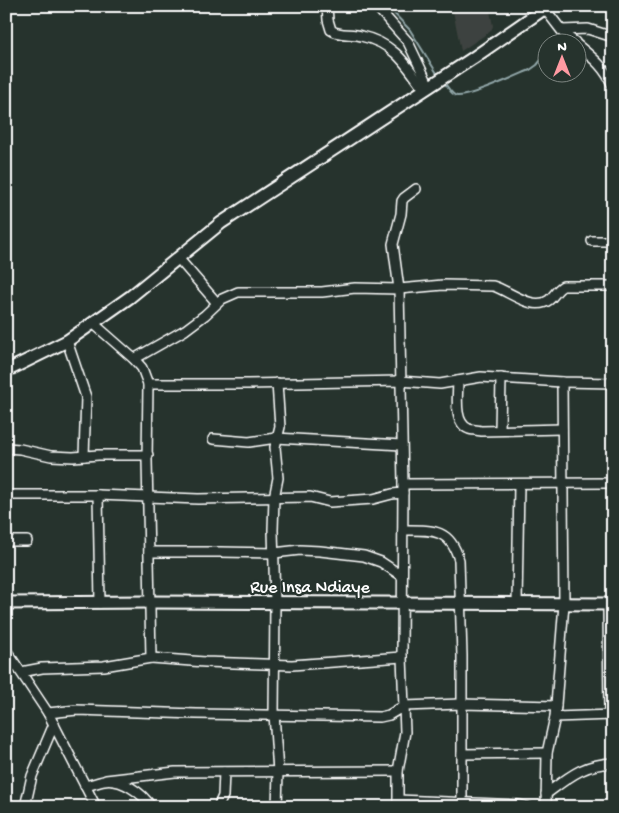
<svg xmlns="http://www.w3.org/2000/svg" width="619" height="813" font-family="'Gochi Hand',sans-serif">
<rect width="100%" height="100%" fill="#26332d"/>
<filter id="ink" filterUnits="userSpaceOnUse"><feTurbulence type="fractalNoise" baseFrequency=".02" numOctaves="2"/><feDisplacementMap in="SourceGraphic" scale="10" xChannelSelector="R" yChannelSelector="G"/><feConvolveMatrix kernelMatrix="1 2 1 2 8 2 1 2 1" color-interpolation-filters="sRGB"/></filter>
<g filter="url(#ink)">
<path fill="#3d423f" d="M452,6H489L493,26L491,31L461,51Z"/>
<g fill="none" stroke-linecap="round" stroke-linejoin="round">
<g stroke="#91a6a8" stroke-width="2">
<path d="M387,6L410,30L438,75"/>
<path d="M555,42L563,36"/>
<path d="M446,85C449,89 452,95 457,96C471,97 516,76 530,70L537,65L546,54"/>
</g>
<defs>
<g id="minor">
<path d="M327,6L328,20L331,30C339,36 351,33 361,36C394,43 406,64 424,89"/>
<path d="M376,6L408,42L429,86"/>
<path d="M545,9L565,35L575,42"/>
<path d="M562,30L588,29L613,37"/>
<path d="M576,44C593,58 604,66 613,86"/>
<path d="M592,241H613"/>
<path d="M178,258L217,303"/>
<path d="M67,341L86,397L84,456"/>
<path d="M134,359L185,330L205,315L222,299L238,292H322L355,288L399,289L443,285L493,286C508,290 533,312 549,300C554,296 557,289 563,286H613"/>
<path d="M458,381C458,394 453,423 469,429C472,430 477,430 481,431L562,429"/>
<path d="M277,383L280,427L275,447L278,478L274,498L273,530L275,603L274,714L278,772L277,807"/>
<path d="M148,384H247L400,381L440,384L481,377L562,382L613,383"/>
<path d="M500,430L501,378"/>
<path d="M213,439L249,442L276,438L402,445"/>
<path d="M6,448L20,449L51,456L73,457L98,455H148"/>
<path d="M403,484L613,483"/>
<path d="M6,495H98L198,499L310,497L330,502L373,499L392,494L403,493"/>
<path d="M98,495L100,603"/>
<path d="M403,530C432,530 450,528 459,560L462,656V807"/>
<path d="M6,541H27"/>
<path d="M149,552H220L274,553L300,550L320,551L364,556L381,562L402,576"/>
<path d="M517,604L519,484"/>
<path d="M608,604L609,715"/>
<path d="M6,650L48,713L96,807"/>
<path d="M151,658L205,662L292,665L402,657"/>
<path d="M21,672L42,668L104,666L151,658L147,460L148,384L142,368L134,359L93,323"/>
<path d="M48,713L77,710L196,714L380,717L389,715L404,706L461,704L556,706"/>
<path d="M555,717L613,715"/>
<path d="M462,754L547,753"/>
<path d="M106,780L175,772L398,771"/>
<path d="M85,786C91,785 98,782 104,781C121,778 143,793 151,807"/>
<path d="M546,794C569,777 583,764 613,763"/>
<path d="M398,800L519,805L528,807"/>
<path d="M25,807L32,776L54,724"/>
<path d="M218,807L223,796L224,772"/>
<path d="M398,807V771L405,732L402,657L403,484L399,289L393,244L401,214L402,201L404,198L416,189"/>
<path d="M546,807L547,753L555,717L564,604L562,382"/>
</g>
<g id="major">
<path d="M6,371L67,341L83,330L130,297L221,223L473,58L548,6"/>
<path d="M6,603L150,602L613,604"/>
</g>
</defs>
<use href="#minor" stroke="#fff" stroke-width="12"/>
<use href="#major" stroke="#fff" stroke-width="15"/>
<use href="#minor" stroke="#26332d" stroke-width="9"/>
<use href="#major" stroke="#26332d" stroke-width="11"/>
</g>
</g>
<g text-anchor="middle" stroke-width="4.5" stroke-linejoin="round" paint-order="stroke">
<g font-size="18" fill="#fff" stroke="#26332d">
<text x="310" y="592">Rue Insa Ndiaye</text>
</g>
</g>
<rect width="619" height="813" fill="none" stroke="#26332d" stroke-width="25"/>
<rect x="12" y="12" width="594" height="788" fill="none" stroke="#fff" stroke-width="2" filter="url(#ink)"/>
<g transform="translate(562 58)"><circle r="24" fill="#26332d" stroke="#7d8581"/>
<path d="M0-4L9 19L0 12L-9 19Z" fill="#ff9aa2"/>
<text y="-8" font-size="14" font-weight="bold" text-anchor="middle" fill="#ffffff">N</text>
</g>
</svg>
